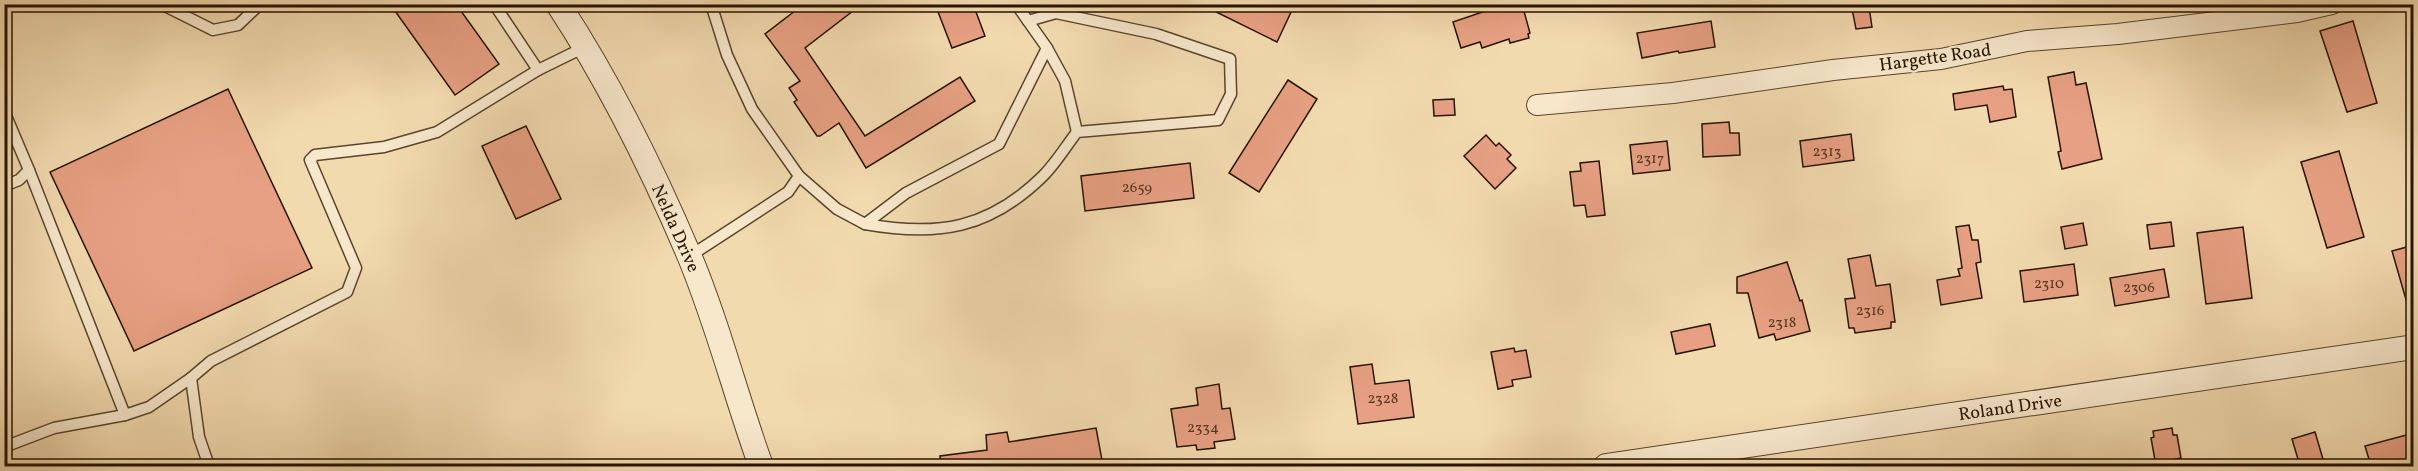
<svg xmlns="http://www.w3.org/2000/svg" width="2418" height="471" font-family="Vollkorn,serif">
<rect width="100%" height="100%" fill="#f2daaf"/>
<filter id="stains"><feTurbulence type="fractalNoise" baseFrequency=".00333" numOctaves="4"/><feColorMatrix values="0 0 0 0 .2 0 0 0 0 .09 0 0 0 0 .02 0 0 0 .5 -.17"/></filter>
<radialGradient id="worn" r=".72"><stop offset=".6" stop-color="#630" stop-opacity="0"/><stop offset="1" stop-color="#630" stop-opacity=".3"/></radialGradient>
<g fill="#e7a083" stroke="#261300" stroke-width="1.5">
<path d="M390,4H456L499,64L455,95Z"/>
<path d="M804,4H862L805,48L865,136L960,77L975,101L866,168L839,123L820,136H817L794,102L797,100L789,88L800,81L765,34Z"/>
<path d="M935,4H973L985,36L952,48Z"/>
<path d="M1200,4H1280L1292,10L1277,42Z"/>
<path d="M1506,4H1522L1530,33L1528,34L1529,38L1510,43L1509,39L1482,48L1480,42L1461,48L1453,22Z"/>
<path d="M1869,7L1872,27L1856,29L1852,9Z"/>
<path d="M1711,21L1715,47L1679,53L1678,51L1642,58L1637,33Z"/>
<path d="M2353,21L2377,103L2347,112L2320,31Z"/>
<path d="M2074,72L2076,85L2086,83L2102,159L2062,169L2058,152L2061,151L2048,77Z"/>
<path d="M1288,80L1317,99L1259,192L1229,173Z"/>
<path d="M2003,86L2004,90L2012,89L2016,117L1990,122L1987,105L1955,110L1953,94Z"/>
<path d="M228,89L312,268L134,351L50,172Z"/>
<path d="M1454,99L1455,115L1434,116L1433,100Z"/>
<path d="M1729,122L1730,133H1739L1740,155L1703,157L1702,124Z"/>
<path d="M526,126L561,199L516,219L482,146Z"/>
<path d="M1851,134L1854,160L1803,167L1800,141Z"/>
<path d="M1486,135L1496,146L1499,143L1511,155L1507,159L1516,168L1495,189L1464,156Z"/>
<path d="M1667,141L1670,170L1633,174L1630,145Z"/>
<path d="M2339,151L2364,237L2327,248L2301,162Z"/>
<path d="M1599,161L1605,215L1587,217L1585,205L1574,206L1570,172L1581,171L1580,163Z"/>
<path d="M1190,163L1194,198L1085,211L1081,176Z"/>
<path d="M2171,222L2174,246L2150,249L2147,225Z"/>
<path d="M2083,223L2087,245L2065,249L2061,227Z"/>
<path d="M1969,225L1972,240H1978L1981,262L1976,263L1982,298L1941,305L1937,280L1960,276L1958,269L1962,268L1956,227Z"/>
<path d="M2243,227L2252,298L2206,304L2197,233Z"/>
<path d="M2414,245V310H2409L2392,251Z"/>
<path d="M1870,255L1876,286L1890,284L1895,322H1891V328L1855,333L1854,328H1849L1845,299L1855,298L1848,259Z"/>
<path d="M1787,262L1800,301L1802,300L1810,331L1776,340L1774,334L1759,338L1748,293H1737V277Z"/>
<path d="M2074,264L2078,295L2024,302L2020,271Z"/>
<path d="M2164,269L2169,297L2115,306L2110,278Z"/>
<path d="M1710,324L1715,346L1676,354L1671,332Z"/>
<path d="M1514,348L1515,352L1526,350L1531,377L1512,380L1513,386L1498,389L1491,352Z"/>
<path d="M1372,364L1375,384L1409,380L1414,417L1358,424L1350,367Z"/>
<path d="M1219,384L1222,409L1230,408L1235,439L1214,442L1215,448L1197,450L1196,445L1177,447L1171,409L1198,405L1196,388Z"/>
<path d="M1096,428L1102,460L1060,466H941L940,456L987,450L986,435L1007,432L1009,442Z"/>
<path d="M2172,428L2173,435H2177L2181,458L2175,459L2176,466H2156L2151,438L2154,437L2153,431Z"/>
<path d="M2315,432L2325,466H2300L2292,439Z"/>
<path d="M2414,433V466H2371L2365,446Z"/>
</g>
<g fill="none" stroke-linecap="round" stroke-linejoin="round">
<defs>
<g id="service">
<path d="M161,4L213,30L238,25L260,4"/>
<path d="M494,4L538,70"/>
<path d="M1047,48L1065,81L1077,132"/>
<path d="M4,111L29,170L19,180L4,186"/>
<path d="M29,170L125,415"/>
<path d="M799,176L837,209L865,224L906,193L999,144L1047,48L1016,4"/>
<path d="M865,224C938,237 989,229 1043,176C1056,163 1066,146 1077,132L1218,120L1231,94L1230,59L1156,34L1056,13L1028,21"/>
<path d="M690,256L788,192L799,176L752,109L727,55L711,4"/>
<path d="M4,447L54,428L125,415L149,407L191,378"/>
<path d="M1711,451L1713,466"/>
<path d="M209,466L199,437L191,378L211,361L347,292L356,268L310,160L315,155L384,147L437,132L538,70L585,47"/>
</g>
<path id="minor" d="M1537,105L1673,93L1833,70L1941,59L2027,41L2118,34L2297,12L2332,4"/>
<g id="tertiary">
<path d="M558,4C610,83 652,168 689,255C718,324 736,397 761,466"/>
<path d="M1606,466L2414,347"/>
</g>
</defs>
<use href="#service" stroke="#59452c" stroke-width="13"/>
<use href="#minor" stroke="#59452c" stroke-width="22"/>
<use href="#tertiary" stroke="#59452c" stroke-width="26"/>
<use href="#service" stroke="#f7e7cb" stroke-width="10"/>
<use href="#minor" stroke="#f7e7cb" stroke-width="20"/>
<use href="#tertiary" stroke="#f7e7cb" stroke-width="24"/>
</g>
<g text-anchor="middle" stroke-width="4.5" stroke-linejoin="round" paint-order="stroke">
<g font-size="15" fill="#563621">
<text x="1827" y="156">2313</text>
<text x="1650" y="163">2317</text>
<text x="1137" y="192">2659</text>
<text x="2049" y="288">2310</text>
<text x="2139" y="292">2306</text>
<text x="1870" y="315">2316</text>
<text x="1782" y="327">2318</text>
<text x="1383" y="403">2328</text>
<text x="1203" y="432">2334</text>
</g>
<g font-size="18" fill="#261300" stroke="#f7e7cb">
<text transform="translate(1935 57) rotate(-8)" y="6">Hargette Road</text>
<text transform="translate(676 228) rotate(66)" y="6">Nelda Drive</text>
<text transform="translate(2010 407) rotate(-8)" y="6">Roland Drive</text>
</g>
</g>
<rect width="2418" height="471" fill="none" stroke="#f2daaf" stroke-width="24"/>
<rect x="6" y="6" width="2406" height="459" fill="none" stroke="#261300" stroke-width="3"/>
<rect x="12" y="12" width="2394" height="447" fill="none" stroke="#261300" stroke-width="1.5"/>
<rect width="100%" height="100%" filter="url(#stains)"/>
<rect width="100%" height="100%" fill="url(#worn)"/>
</svg>
